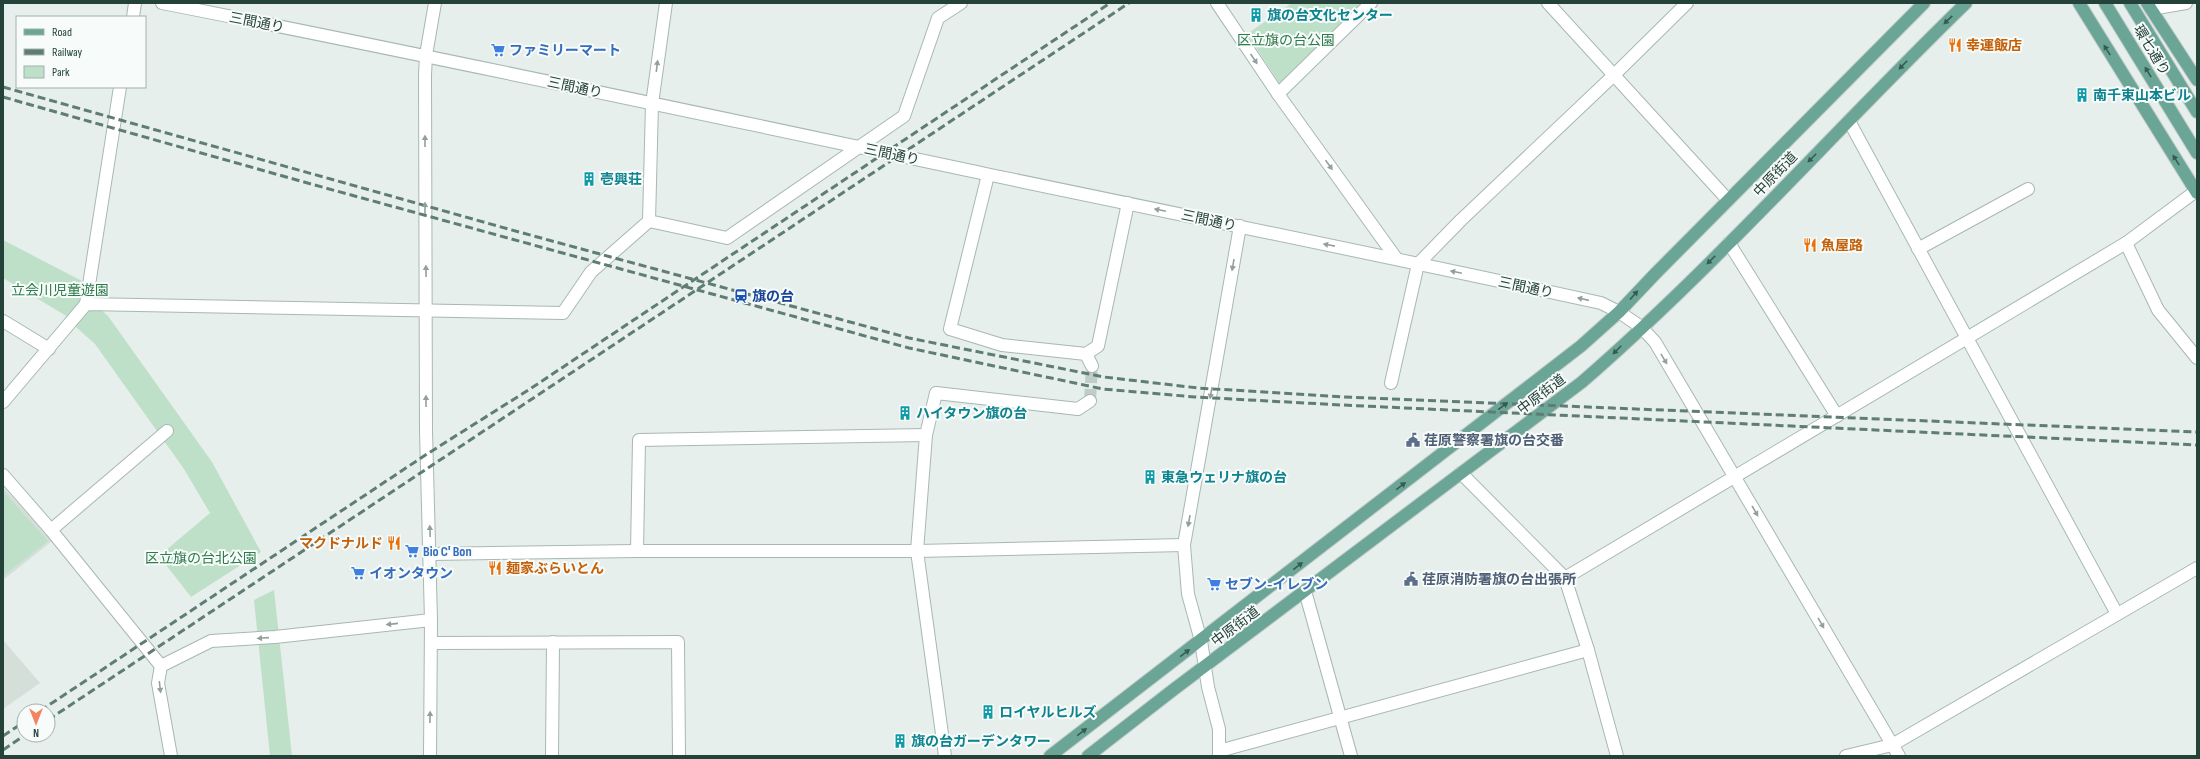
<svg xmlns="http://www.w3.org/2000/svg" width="2200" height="759" font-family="'Sofia Sans Condensed','Noto Sans JP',sans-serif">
<rect width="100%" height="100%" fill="#e6efeb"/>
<g fill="#d4dfda">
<path d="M3,487L52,541L3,580Z"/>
<path d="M3,640L40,683L3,709Z"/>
</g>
<g fill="#bfe0c8">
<path d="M1292,3H1364L1280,84L1247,34Z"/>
<path d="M3,240L82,281L81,292L108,316L212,462L261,552L191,597L159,556L210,513L184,469L95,344L77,328L68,317L3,278Z"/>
<path d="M3,491L48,541L3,576Z"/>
<path d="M274,590L292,756H270L254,600Z"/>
</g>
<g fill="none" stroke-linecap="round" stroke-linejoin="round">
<path stroke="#bfccc8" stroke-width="12" stroke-dasharray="12 6" stroke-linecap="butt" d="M1090,401L1092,366"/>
<defs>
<g id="minor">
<path d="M666,3L652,104L649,221L727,238L904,116L938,18L961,3"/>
<path d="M1217,3L1278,94L1396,258"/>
<path d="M1548,3L1728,200"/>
<path d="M2151,9L2186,3"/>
<path d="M133,17L135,3"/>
<path d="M1278,94L1371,3"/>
<path d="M1849,121L2117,614"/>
<path d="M988,175L950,329L1002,345L1086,354L1092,366"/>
<path d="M1729,243L1837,416"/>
<path d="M2126,243L2158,310L2197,358"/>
<path d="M1918,249L2028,189"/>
<path d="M86,304L120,87"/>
<path d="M1619,312L1641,327L1655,342L1899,756"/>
<path d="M3,321L49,349"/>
<path d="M1086,354L1098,346L1128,203"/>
<path d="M1391,383L1418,264L1461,220L1614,75L1687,3"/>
<path d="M3,402L86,304L563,313L591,272L649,221"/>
<path d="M1461,473L1565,578L1588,650L1617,756"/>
<path d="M3,475L51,530L161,666"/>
<path d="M51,530L167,431"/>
<path d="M637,551L639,440L926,435"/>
<path d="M430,554L637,551H917L1184,545"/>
<path d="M1565,578L2126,243L2196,191"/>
<path d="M1305,591L1351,756"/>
<path d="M431,643L678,642L679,756"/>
<path d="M1219,751L1588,650"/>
<path d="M171,756L158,683L161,666L211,641L275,637L431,620"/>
<path d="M430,756L431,620L426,431L425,75L426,55L435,3"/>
<path d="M552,756L553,642"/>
<path d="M945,756L917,551L926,435L936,393L1078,409L1090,401"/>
<path d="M1219,756V729L1208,687L1201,641L1188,594L1184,545L1240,226"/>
<path d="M1846,756L1892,745L2197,568"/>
</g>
<path id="tertiary" d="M162,3C438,57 712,116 986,174C1191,217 1396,258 1601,303L1619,312"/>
<g id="primary">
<path d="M2079,3L2197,193"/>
<path d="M2105,3L2197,153"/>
<path d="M2130,3L2197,112"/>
<path d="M2147,3L2197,80"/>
<path d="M1050,756L1581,346L1619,312L1655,274L1924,3"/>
<path d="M1088,756L1173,690L1582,382C1718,264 1837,128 1966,3"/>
</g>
</defs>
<use href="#minor" stroke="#a8b8b2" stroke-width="14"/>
<use href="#tertiary" stroke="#a8b8b2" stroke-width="14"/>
<use href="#primary" stroke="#c2cac8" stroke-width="14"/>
<use href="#minor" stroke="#fff" stroke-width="12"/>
<use href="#tertiary" stroke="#fff" stroke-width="12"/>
<use href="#primary" stroke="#6aa596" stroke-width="12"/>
<g stroke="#5f7d75" stroke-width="3" stroke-dasharray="8 4" stroke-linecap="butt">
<path d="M3,87L519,232L909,338L1104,377L1198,388L1344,397L2197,432"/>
<path d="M3,97L311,184L909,348L1103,389L1195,397L1342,405L2197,445"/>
<path d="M40,711L427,454L530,389L1110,3"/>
<path d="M48,720L1129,3"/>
<path d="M3,736L24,722"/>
<path d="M3,750L25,735"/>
</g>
</g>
<defs><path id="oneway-solid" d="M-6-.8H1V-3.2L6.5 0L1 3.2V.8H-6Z"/></defs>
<g fill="#365b51">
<use href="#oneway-solid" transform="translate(1948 20) rotate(136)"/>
<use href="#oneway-solid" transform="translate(2107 50) rotate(-122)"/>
<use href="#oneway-solid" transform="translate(1903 65) rotate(134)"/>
<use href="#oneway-solid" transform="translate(2148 72) rotate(-121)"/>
<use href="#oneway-solid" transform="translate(1812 158) rotate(135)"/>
<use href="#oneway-solid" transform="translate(2176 160) rotate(-122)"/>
<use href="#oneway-solid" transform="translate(1711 260) rotate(135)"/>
<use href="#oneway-solid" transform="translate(1634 295) rotate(-48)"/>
<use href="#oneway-solid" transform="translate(1617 350) rotate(135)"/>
<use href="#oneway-solid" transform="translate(1503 406) rotate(-37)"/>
<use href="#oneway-solid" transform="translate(1401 486) rotate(-38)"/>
<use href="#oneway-solid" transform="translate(1298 566) rotate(-38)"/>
<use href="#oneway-solid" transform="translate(1185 653) rotate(-37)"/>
<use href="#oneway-solid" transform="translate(1082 732) rotate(-37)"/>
</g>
<g fill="#92a09c">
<use href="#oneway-solid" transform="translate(1254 59) rotate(56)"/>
<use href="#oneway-solid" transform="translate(657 66) rotate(-83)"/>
<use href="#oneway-solid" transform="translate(425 141) rotate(-90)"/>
<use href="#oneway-solid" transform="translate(1329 165) rotate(54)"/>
<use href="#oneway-solid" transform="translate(425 208) rotate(-90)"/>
<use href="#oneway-solid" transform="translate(1160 210) rotate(-168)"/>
<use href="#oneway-solid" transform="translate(1329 245) rotate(-169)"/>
<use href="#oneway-solid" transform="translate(1233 265) rotate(100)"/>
<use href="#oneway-solid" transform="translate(426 271) rotate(-91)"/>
<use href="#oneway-solid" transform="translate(1456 272) rotate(-168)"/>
<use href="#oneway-solid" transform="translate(1583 299) rotate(-167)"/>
<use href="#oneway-solid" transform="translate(1664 359) rotate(59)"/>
<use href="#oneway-solid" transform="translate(1211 393) rotate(100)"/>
<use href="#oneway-solid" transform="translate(426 401) rotate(-90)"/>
<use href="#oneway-solid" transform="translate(1755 511) rotate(60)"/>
<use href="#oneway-solid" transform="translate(1189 521) rotate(100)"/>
<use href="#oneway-solid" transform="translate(430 531) rotate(-92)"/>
<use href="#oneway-solid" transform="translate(1821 623) rotate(60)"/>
<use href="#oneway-solid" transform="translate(392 624) rotate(174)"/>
<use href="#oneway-solid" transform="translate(263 638) rotate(176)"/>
<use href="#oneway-solid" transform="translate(160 687) rotate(83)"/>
<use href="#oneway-solid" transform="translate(430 717) rotate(-89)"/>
</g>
<defs>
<symbol id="building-bare" viewBox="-9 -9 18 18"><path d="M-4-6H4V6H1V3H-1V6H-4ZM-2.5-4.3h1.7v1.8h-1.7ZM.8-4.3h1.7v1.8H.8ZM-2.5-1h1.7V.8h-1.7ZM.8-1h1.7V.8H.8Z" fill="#0f9aa8" stroke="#f7fbf9" stroke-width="2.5" paint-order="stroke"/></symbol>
<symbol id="restaurant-bare" viewBox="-9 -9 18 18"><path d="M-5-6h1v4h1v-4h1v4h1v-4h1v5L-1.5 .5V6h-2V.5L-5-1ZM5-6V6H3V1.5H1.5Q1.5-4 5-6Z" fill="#e8710a" stroke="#f7fbf9" stroke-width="2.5" paint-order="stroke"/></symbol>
<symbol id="supermarket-bare" viewBox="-9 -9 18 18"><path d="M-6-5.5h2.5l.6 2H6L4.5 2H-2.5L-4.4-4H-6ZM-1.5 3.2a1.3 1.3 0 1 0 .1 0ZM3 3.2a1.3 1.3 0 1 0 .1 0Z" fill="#3f7fe0" stroke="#f7fbf9" stroke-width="2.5" paint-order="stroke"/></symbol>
<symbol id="station-bare" viewBox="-9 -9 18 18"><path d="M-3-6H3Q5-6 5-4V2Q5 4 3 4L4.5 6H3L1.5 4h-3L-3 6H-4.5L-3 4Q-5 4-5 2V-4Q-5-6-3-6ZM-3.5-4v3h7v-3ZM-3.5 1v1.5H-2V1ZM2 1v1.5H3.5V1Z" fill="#1a4fb4" stroke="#f7fbf9" stroke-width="2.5" paint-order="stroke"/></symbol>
<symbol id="civic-bare" viewBox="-9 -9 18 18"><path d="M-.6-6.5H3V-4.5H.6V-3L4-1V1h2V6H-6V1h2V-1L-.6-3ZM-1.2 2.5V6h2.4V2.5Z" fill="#5c6f8a" stroke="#f7fbf9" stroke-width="2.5" paint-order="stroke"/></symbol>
</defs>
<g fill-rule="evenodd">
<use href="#building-bare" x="1246" y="5" width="20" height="20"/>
<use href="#restaurant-bare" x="1945" y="35" width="20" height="20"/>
<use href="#supermarket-bare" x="488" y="40" width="20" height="20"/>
<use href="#building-bare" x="2072" y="85" width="20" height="20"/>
<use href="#building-bare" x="579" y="169" width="20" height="20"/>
<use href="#restaurant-bare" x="1800" y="235" width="20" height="20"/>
<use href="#station-bare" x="731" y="286" width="20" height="20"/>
<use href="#building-bare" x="895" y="403" width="20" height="20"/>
<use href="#civic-bare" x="1403" y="430" width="20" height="20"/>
<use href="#building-bare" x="1140" y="467" width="20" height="20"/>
<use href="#restaurant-bare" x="384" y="533" width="20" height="20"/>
<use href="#supermarket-bare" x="402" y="541" width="20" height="20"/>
<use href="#restaurant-bare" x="485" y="558" width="20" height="20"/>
<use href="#supermarket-bare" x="348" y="563" width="20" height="20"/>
<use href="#civic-bare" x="1401" y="569" width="20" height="20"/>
<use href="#supermarket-bare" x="1204" y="574" width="20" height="20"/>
<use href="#building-bare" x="978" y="702" width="20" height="20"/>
<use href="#building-bare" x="890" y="731" width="20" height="20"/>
</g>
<g text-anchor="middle" stroke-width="4" stroke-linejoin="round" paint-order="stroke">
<g font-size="14" font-weight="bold" fill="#0d838f" stroke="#f7fbf9" text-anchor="start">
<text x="1267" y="20">旗の台文化センター</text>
<text x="2093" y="100">南千束山本ビル</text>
<text x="600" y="184">壱興荘</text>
<text x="916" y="418">ハイタウン旗の台</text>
<text x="1161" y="482">東急ウェリナ旗の台</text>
<text x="999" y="717">ロイヤルヒルズ</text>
<text x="911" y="746">旗の台ガーデンタワー</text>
</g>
<g font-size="14" fill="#24423a" stroke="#f7fbf9">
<text transform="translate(257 22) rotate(11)" y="5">三間通り</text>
<text transform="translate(2152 50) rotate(59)" y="5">環七通り</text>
<text transform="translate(575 87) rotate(12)" y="5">三間通り</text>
<text transform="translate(892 154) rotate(12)" y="5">三間通り</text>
<text transform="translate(1775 174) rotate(-46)" y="5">中原街道</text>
<text transform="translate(1209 220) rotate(12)" y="5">三間通り</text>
<text transform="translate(1526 287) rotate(12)" y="5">三間通り</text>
<text transform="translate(1541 394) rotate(-37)" y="5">中原街道</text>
<text transform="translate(1235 626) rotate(-37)" y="5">中原街道</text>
</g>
<g font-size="14" fill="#2d7a4b" stroke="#f7fbf9">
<text x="1286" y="45">区立旗の台公園</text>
<text x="60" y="295">立会川児童遊園</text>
<text x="201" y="563">区立旗の台北公園</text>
</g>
<g font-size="14" font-weight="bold" fill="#c56008" stroke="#f7fbf9" text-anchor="start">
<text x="1966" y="50">幸運飯店</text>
<text x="1821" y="250">魚屋路</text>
<text x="383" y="548" text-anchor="end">マクドナルド</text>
<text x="506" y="573">麺家ぶらいとん</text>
</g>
<g font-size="14" font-weight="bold" fill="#366cbe" stroke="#f7fbf9" text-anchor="start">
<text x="509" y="55">ファミリーマート</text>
<text x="423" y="556">Bio C' Bon</text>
<text x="369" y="578">イオンタウン</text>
<text x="1225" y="589">セブン-イレブン</text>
</g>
<g font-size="14" font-weight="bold" fill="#164399" stroke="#f7fbf9" text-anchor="start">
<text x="752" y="301">旗の台</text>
</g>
<g font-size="14" font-weight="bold" fill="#4e5e75" stroke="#f7fbf9" text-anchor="start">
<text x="1424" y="445">荏原警察署旗の台交番</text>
<text x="1422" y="584">荏原消防署旗の台出張所</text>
</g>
</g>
<rect width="2200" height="759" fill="none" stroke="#24423a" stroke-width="8"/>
<rect x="16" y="16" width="130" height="72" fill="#f7fbf9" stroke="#a3b1ad"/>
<rect x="24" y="29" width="20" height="6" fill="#6aa596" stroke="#a3b1ad"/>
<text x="52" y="36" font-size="12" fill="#24423a">Road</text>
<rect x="24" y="49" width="20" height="6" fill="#5f7d75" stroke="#a3b1ad"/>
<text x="52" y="56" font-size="12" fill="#24423a">Railway</text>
<rect x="24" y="66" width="20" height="12" fill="#bfe0c8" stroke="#a3b1ad"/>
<text x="52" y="76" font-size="12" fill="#24423a">Park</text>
<g transform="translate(36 723) rotate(180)"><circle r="19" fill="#f7fbf9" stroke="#a3b1ad"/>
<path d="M0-3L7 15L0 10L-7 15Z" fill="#f4845f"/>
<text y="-6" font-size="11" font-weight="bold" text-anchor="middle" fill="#24423a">N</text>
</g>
</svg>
